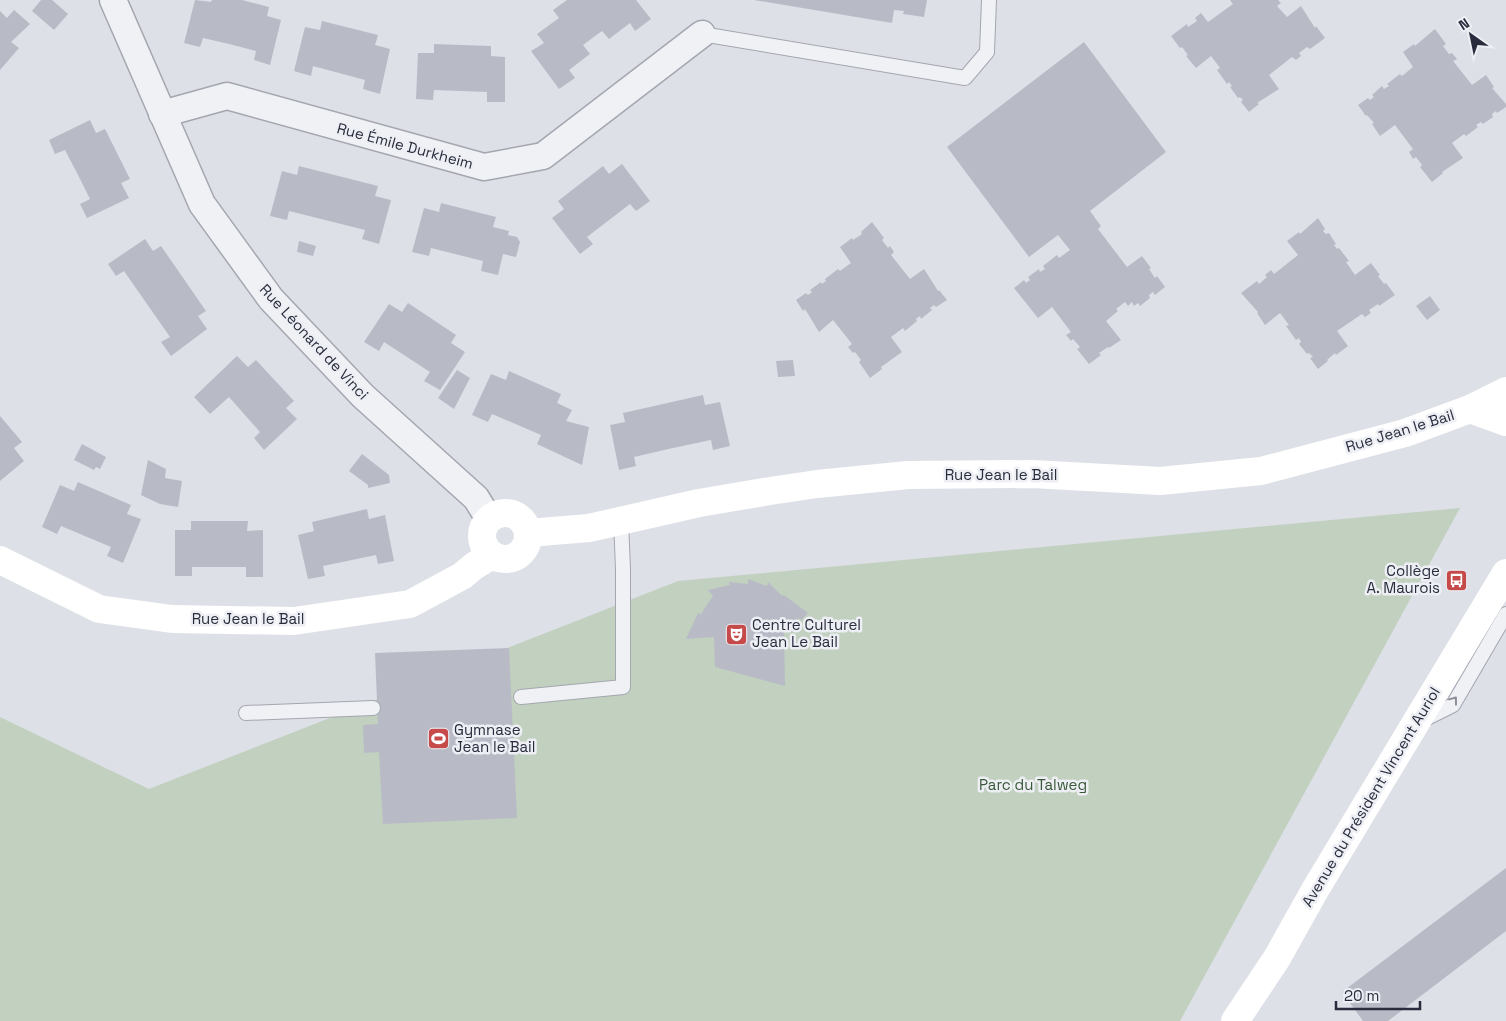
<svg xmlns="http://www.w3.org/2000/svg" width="1506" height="1021" font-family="'Space Grotesk',sans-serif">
<rect width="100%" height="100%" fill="#dee0e7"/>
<path fill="#c1d0bf" d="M1460,508L1180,1021H0V717L149,789L678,581Z"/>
<g fill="#b8bbc6">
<path d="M41,0H52L68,14L54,30L32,11Z"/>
<path d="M195,0L211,2L212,0H242L269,7L267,16L281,20L270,65L254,60L256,51L229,44L203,38L200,47L184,43Z"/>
<path d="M567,0H636L651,19L635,31L630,23L609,39L602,31L583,45L590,54L569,70L575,78L559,89L531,51L544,43L537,34L559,18L553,10Z"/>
<path d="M754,0H927L924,17L903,14L904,11L894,10L892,23Z"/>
<path d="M1230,0H1278L1281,3L1277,6L1287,17L1301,6L1315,28L1316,26L1325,38L1310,49L1307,47L1299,53L1301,56L1296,60L1292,57L1269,75L1279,89L1257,103L1259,104L1249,112L1241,102L1243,100L1240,97L1238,98L1230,87L1232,86L1229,82L1227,84L1217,70L1220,68L1211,56L1196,68L1186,56L1188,55L1182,47L1180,48L1171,36L1187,24L1188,27L1197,21L1195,18L1201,13L1208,22L1233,4Z"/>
<path d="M14,10L30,24L11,42L19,48L0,70V11L7,18Z"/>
<path d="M322,21L378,35L375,45L390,49L380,94L363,89L365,80L313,66L311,76L294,71L305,27L320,30Z"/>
<path d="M1435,29L1446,44L1443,46L1449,54L1452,53L1457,59L1453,61L1472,85L1486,75L1494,87L1492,88L1506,104V107L1497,113L1496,111L1492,114L1493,117L1483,124L1481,122L1476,125L1478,127L1466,136L1464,134L1452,143L1463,158L1442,172L1443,173L1432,182L1420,167L1422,165L1416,157L1413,159L1409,152L1413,149L1395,125L1380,136L1372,124L1374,123L1367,115L1366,116L1358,105L1368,98L1370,100L1374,97L1372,95L1382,86L1384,89L1389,86L1387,84L1400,74L1402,76L1413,67L1403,52L1414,44L1415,46Z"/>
<path d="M1084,42L1166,152L1090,211L1101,226L1098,229L1127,267L1142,256L1151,268L1149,269L1155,278L1157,276L1165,287L1155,295L1153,292L1149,295L1150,298L1140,306L1138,303L1134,306L1132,302L1128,306L1125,302L1116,309L1118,311L1106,321L1121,340L1109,348L1108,347L1099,353L1101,355L1089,364L1077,349L1080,347L1073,339L1071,341L1066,335L1071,332L1052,307L1038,318L1014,288L1024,280L1026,283L1030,280L1028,277L1039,269L1040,272L1045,269L1043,266L1057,255L1059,258L1070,250L1058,235L1029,257L947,147Z"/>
<path d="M434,44L491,46V56L505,57V102H487V92L434,90L433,100L416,99L418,53H434Z"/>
<path d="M90,120L96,133L105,129L130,179L121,183L129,198L87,218L80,204L90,199L78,175L65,150L55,154L49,140Z"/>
<path d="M622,164L650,201L636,211L630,204L587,237L593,244L580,254L552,218L564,209L558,201L603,166L609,174Z"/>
<path d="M299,166L378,186L375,196L391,200L379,244L362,239L365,230L289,211L287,220L270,216L282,171L297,175Z"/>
<path d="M441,203L496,217L493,227L509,231L508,235L517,237L520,242L516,257L503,254L498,275L481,271L483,261L431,248L429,256L412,252L424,208L439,212Z"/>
<path d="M1318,218L1325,229L1323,231L1326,234L1329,233L1336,244L1334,245L1337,249L1339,248L1349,261L1346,262L1355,275L1371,263L1380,275L1378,276L1384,284L1386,283L1395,295L1379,306L1378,304L1369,310L1371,313L1365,317L1362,314L1337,331L1348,346L1336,355L1335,353L1327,360L1328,361L1318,369L1310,358L1313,357L1309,353L1307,354L1299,344L1301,342L1299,338L1296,340L1286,326L1289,325L1280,313L1265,325L1257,313L1258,312L1241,293L1257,281L1259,284L1267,277L1265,275L1271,270L1274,274L1298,255L1287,241L1299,232L1300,234Z"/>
<path d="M872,222L884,238L882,240L888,248L890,246L894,252L891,255L910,279L924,269L938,291L939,290L947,300L936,307L934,305L930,308L932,310L921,319L920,316L916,319L917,321L905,331L903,328L891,337L902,352L881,367L882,369L870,378L859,362L861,360L855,352L853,353L848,347L852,344L833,320L819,332L805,309L803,311L796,300L806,293L808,295L812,292L810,290L821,282L822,284L826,281L825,279L838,269L840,271L851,263L840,247L852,238L853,240L862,234L861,232Z"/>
<path d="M145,239L153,251L161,246L206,311L198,316L207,329L171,356L161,342L170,337L124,271L116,276L108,264Z"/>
<path d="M299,241L316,246L313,256L297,252Z"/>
<path d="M1430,296L1440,310L1427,320L1416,306Z"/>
<path d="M408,303L456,335L451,343L465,352L440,390L424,381L430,372L384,342L379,351L364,342L389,304L402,312Z"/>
<path d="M237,356L248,367L256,360L294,401L286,408L297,419L264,450L254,438L260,432L229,397L210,414L194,397Z"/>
<path d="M793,360L795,376L778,377L776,361Z"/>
<path d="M457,370L470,378L454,409L438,398Z"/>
<path d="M509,371L561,394L557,403L572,410L566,421L589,427L582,465L537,444L541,435L492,414L488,422L472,415L491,374L506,380Z"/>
<path d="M703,395L705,405L720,402L730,446L713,450L711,440L673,448L634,457L636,466L619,470L610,425L625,422L623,413Z"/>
<path d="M0,416L22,442L14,448L24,461L0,481Z"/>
<path d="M82,444L106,457L100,469L96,467L94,470L74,460Z"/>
<path d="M362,454L389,475L390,483L368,488V485L349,471Z"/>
<path d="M148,460L166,469L165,478L182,481L178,507L160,504L141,495Z"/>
<path d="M78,482L131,505L127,514L141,519L123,563L107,556L111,547L61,526L57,534L42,527L60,485L74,491Z"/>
<path d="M367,509L369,519L385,515L394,561L378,564L376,555L323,566L325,576L308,579L298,535L314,531L312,522Z"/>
<path d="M191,521H248L247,531L263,530V577H246V567H192V576H175V530H191Z"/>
<path d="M748,579L767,586L768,582L782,596L784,595L808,613L801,620L799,618L784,631L785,686L715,667L714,637L686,639L698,613L701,614L713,596L708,590L730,585L729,582L748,584Z"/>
<path d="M509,648L517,818L383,824L379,752L364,753L363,725L378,724L375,653Z"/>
<path d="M1506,868V931L1388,1021H1363L1342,992Z"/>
</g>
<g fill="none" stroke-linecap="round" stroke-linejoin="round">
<defs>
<g id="lane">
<path d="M702,34L965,78L987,52L989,0"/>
<path d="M521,697L623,687V569L621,521"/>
<path d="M246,713L373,708"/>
<path d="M1421,721L1453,705L1506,614"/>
</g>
<g id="street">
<path d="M113,0L202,204L271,299L363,396L476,498L489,519"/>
<path d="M162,114L227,96L484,167L543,156L702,34"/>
</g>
</defs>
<use href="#lane" stroke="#a4a6b0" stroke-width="16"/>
<use href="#street" stroke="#a4a6b0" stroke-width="29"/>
<use href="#lane" stroke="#f0f1f5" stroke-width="14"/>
<use href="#street" stroke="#f0f1f5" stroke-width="26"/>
<g stroke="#fff" stroke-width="28">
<path d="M1470,409L1506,422"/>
<circle cx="505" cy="536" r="23"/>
<path d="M528,533L589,528L699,503L770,491L817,484L908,475L1032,474L1160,481L1261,471L1405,433L1470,409L1506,391"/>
<path d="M0,560L99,609L172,619L294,621L410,604L462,576L474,566L492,555"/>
<path d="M1235,1021L1277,958L1315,890L1506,573"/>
</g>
</g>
<defs><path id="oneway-chevron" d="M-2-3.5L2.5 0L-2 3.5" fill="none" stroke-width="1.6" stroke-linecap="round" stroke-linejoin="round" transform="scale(1.25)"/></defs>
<use stroke="#8c8e98" href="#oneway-chevron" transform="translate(1454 700) rotate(-53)"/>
<defs>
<symbol id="bus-square" viewBox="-11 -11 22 22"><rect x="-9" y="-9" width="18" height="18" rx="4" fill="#c54a49" stroke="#edeff4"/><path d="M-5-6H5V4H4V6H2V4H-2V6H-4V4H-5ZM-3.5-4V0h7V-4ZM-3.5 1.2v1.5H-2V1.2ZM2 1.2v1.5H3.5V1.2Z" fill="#fff"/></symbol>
<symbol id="theatre-square" viewBox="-11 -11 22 22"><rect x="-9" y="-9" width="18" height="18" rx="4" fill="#c54a49" stroke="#edeff4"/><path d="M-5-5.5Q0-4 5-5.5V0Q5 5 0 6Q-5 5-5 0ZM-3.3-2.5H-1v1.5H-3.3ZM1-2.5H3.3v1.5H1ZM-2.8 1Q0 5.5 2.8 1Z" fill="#fff"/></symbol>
<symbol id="stadium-square" viewBox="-11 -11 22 22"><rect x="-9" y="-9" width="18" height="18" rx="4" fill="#c54a49" stroke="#edeff4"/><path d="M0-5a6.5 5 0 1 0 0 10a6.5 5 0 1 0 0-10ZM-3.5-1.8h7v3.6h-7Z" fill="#fff"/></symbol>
</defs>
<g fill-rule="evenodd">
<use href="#bus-square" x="1444" y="568" width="25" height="25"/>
<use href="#theatre-square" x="724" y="622" width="25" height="25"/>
<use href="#stadium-square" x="426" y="726" width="25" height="25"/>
</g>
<g text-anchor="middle" stroke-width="5" stroke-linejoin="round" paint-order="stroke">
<g font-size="15" fill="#282c3c" stroke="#edeff4">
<text transform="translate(405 146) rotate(15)" y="5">Rue Émile Durkheim</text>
<text transform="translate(314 342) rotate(47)" y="5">Rue Léonard de Vinci</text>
<text transform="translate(1400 431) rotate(-17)" y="5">Rue Jean le Bail</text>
<text x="1001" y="480">Rue Jean le Bail</text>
<text x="248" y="624">Rue Jean le Bail</text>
<text transform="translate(1371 797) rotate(-59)" y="5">Avenue du Président Vincent Auriol</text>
</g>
<g font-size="15" fill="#282c3c" stroke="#edeff4" text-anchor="start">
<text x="1440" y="576" text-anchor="end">Collège<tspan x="1440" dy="17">A. Maurois</tspan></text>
<text x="752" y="630">Centre Culturel<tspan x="752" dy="17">Jean Le Bail</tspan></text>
<text x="454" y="735">Gymnase<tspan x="454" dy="17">Jean le Bail</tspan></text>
</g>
<g font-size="15" fill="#375736" stroke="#edeff4">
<text x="1033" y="790">Parc du Talweg</text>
</g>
</g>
<g transform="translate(1471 35) rotate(327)" stroke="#edeff4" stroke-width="4" paint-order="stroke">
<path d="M0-4L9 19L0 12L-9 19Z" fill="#282c3c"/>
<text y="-8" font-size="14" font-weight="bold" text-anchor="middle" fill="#282c3c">N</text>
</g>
<path d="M1336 1001v8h84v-8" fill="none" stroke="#282c3c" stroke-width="2.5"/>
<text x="1344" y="1001" font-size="15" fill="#282c3c" stroke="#edeff4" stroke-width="4" paint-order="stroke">20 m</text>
</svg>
